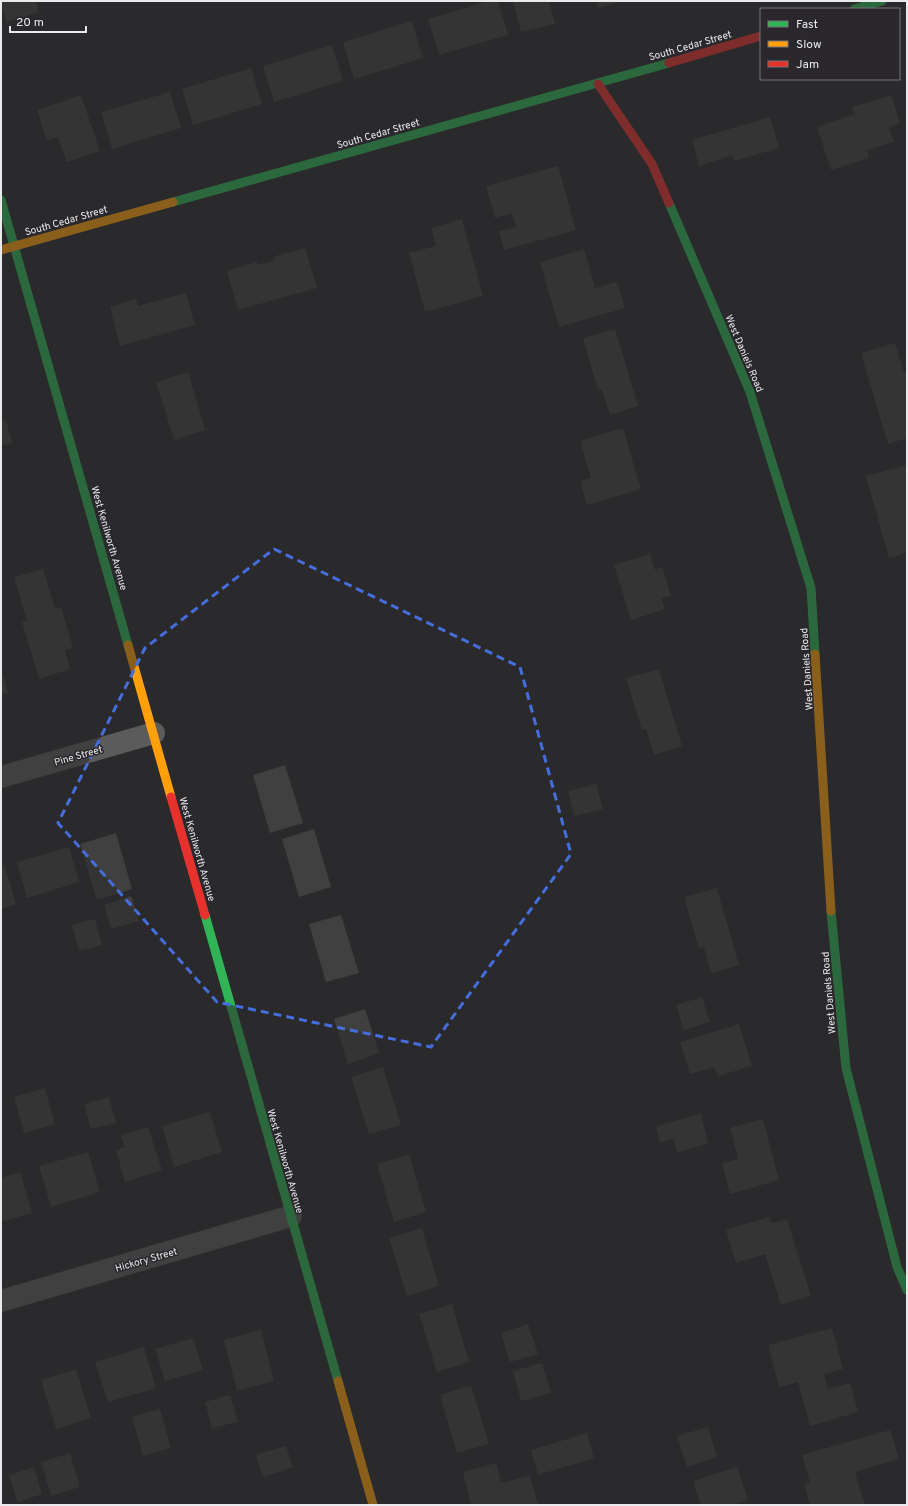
<svg xmlns="http://www.w3.org/2000/svg" width="908" height="1506" font-family="Overpass,sans-serif">
<rect width="100%" height="100%" fill="#2a292b"/>
<g fill="#404041">
<path d="M1,1H36L39,12L6,22Z"/>
<path d="M488,1H498L508,35L439,55L428,19Z"/>
<path d="M513,1H549L555,24L521,32Z"/>
<path d="M596,1H621L598,8Z"/>
<path d="M412,21L423,58L354,79L343,42Z"/>
<path d="M332,45L343,81L274,102L263,66Z"/>
<path d="M251,68L262,104L193,125L182,89Z"/>
<path d="M170,92L181,128L112,149L101,112Z"/>
<path d="M81,95L100,151L67,162L58,137L47,141L37,110Z"/>
<path d="M891,95L900,123L889,127L894,142L867,150L869,158L831,170L817,127L855,114L852,107Z"/>
<path d="M770,117L779,148L734,161L733,155L699,166L692,140Z"/>
<path d="M558,166L576,230L504,250L499,231L516,227L512,213L495,218L486,186Z"/>
<path d="M462,219L483,296L425,312L409,253L436,246L431,228Z"/>
<path d="M305,248L317,288L238,310L227,271L257,262L258,265L276,260L275,256Z"/>
<path d="M584,249L595,288L617,282L625,308L559,327L540,262Z"/>
<path d="M186,293L195,325L120,346L110,307L136,299L138,306Z"/>
<path d="M615,329L638,406L610,415L602,389L598,390L583,338Z"/>
<path d="M895,343L904,373L907,372V438L888,444L861,353Z"/>
<path d="M188,372L205,430L174,440L156,382Z"/>
<path d="M6,420L12,443L1,446V421Z"/>
<path d="M623,428L641,489L587,505L580,481L591,478L580,441Z"/>
<path d="M907,465V552L889,558L866,476Z"/>
<path d="M650,554L655,570L662,567L671,596L661,598L665,609L631,620L614,565Z"/>
<path d="M43,569L55,609L61,607L73,648L65,650L70,669L39,679L22,622L27,621L14,577Z"/>
<path d="M1,668L8,693L1,695Z"/>
<path d="M659,669L682,746L654,755L646,729L642,730L626,678Z"/>
<path d="M285,765L303,823L270,833L253,775Z"/>
<path d="M596,784L603,809L574,816L568,791Z"/>
<path d="M314,829L331,887L299,897L282,839Z"/>
<path d="M116,833L132,889L97,900L80,844Z"/>
<path d="M69,847L79,882L27,898L17,862Z"/>
<path d="M4,864L16,904L1,909V865Z"/>
<path d="M717,888L739,965L711,973L704,947L699,949L684,897Z"/>
<path d="M131,896L139,921L111,929L104,905Z"/>
<path d="M341,915L359,973L326,982L309,924Z"/>
<path d="M95,919L102,945L79,951L72,925Z"/>
<path d="M702,997L710,1022L684,1030L676,1005Z"/>
<path d="M365,1009L379,1053L348,1064L334,1019Z"/>
<path d="M739,1024L752,1066L718,1076L714,1067L690,1074L680,1042Z"/>
<path d="M383,1067L401,1125L369,1134L351,1077Z"/>
<path d="M45,1088L55,1124L24,1133L14,1097Z"/>
<path d="M109,1097L116,1123L91,1129L84,1104Z"/>
<path d="M210,1112L222,1152L174,1167L162,1126Z"/>
<path d="M701,1114L708,1144L677,1152L673,1139L660,1143L656,1126Z"/>
<path d="M763,1119L779,1180L730,1194L722,1163L738,1159L730,1128Z"/>
<path d="M148,1127L162,1170L125,1182L116,1150L125,1147L121,1135Z"/>
<path d="M88,1152L100,1192L51,1207L39,1166Z"/>
<path d="M409,1154L426,1212L394,1222L377,1164Z"/>
<path d="M20,1172L32,1213L1,1222V1178Z"/>
<path d="M769,1217L772,1223L787,1219L811,1296L781,1305L765,1254L736,1263L726,1230Z"/>
<path d="M422,1228L439,1286L407,1296L389,1238Z"/>
<path d="M452,1304L469,1362L437,1372L419,1314Z"/>
<path d="M528,1324L538,1354L510,1362L501,1333Z"/>
<path d="M832,1328L843,1369L824,1374L828,1389L850,1383L858,1412L810,1426L798,1382L779,1387L768,1345Z"/>
<path d="M261,1330L274,1381L237,1391L224,1340Z"/>
<path d="M193,1338L203,1370L165,1381L155,1349Z"/>
<path d="M144,1347L156,1388L108,1402L95,1362Z"/>
<path d="M542,1363L551,1393L521,1401L513,1371Z"/>
<path d="M76,1369L91,1418L56,1429L41,1380Z"/>
<path d="M471,1385L489,1444L457,1453L440,1395Z"/>
<path d="M230,1395L238,1422L212,1428L205,1402Z"/>
<path d="M160,1409L171,1448L143,1456L132,1417Z"/>
<path d="M708,1427L717,1457L687,1467L677,1436Z"/>
<path d="M890,1430L899,1459L855,1472L865,1505H810L804,1484L810,1482L802,1455Z"/>
<path d="M587,1433L594,1458L538,1475L531,1450Z"/>
<path d="M286,1446L293,1467L263,1477L256,1455Z"/>
<path d="M70,1453L80,1487L51,1496L41,1462Z"/>
<path d="M496,1463L501,1483L530,1476L538,1505H471L463,1472Z"/>
<path d="M34,1467L42,1494L18,1502L9,1475Z"/>
<path d="M737,1467L748,1500L732,1505H701L693,1481Z"/>
</g>
<g fill="none" stroke-linecap="round" stroke-linejoin="round">
<g stroke="#5b5b5b" stroke-width="22">
<path d="M1,777L154,733"/>
<path d="M1,1301L291,1216"/>
</g>
<g stroke="#30b455" stroke-width="9">
<path d="M854,9L882,1"/>
<path d="M1,200L128,645"/>
<path d="M173,202L669,63"/>
<path d="M669,203L750,392L811,588L815,654"/>
<path d="M831,911L846,1068L897,1267L907,1290"/>
<path d="M205,915L338,1381"/>
</g>
<g stroke="#ff9f0a" stroke-width="9">
<path d="M1,250L173,202"/>
<path d="M128,645L171,797"/>
<path d="M815,654L831,911"/>
<path d="M338,1381L373,1505"/>
</g>
<g stroke="#e5322d" stroke-width="9">
<path d="M669,63L761,36"/>
<path d="M598,84L652,164L669,203"/>
<path d="M171,797L205,915"/>
</g>
</g>
<path d="M0 0H908V1506H0ZM274,549L520,667L571,854L431,1047L217,1002L58,823L145,648Z" fill="#2a292b" fill-opacity=".55" fill-rule="evenodd"/>
<path fill="none" stroke="#466ddc" stroke-width="3" stroke-dasharray="8 5" stroke-linejoin="round" d="M274,549L520,667L571,854L431,1047L217,1002L58,823L145,648Z"/>
<g text-anchor="middle" stroke-width="3" stroke-linejoin="round" paint-order="stroke">
<g font-size="10" fill="#eae9ec" stroke="#2a282c">
<text transform="translate(690 45) rotate(-16)" y="4">South Cedar Street</text>
<text transform="translate(378 133) rotate(-16)" y="4">South Cedar Street</text>
<text transform="translate(66 220) rotate(-16)" y="4">South Cedar Street</text>
<text transform="translate(745 353) rotate(67)" y="4">West Daniels Road</text>
<text transform="translate(110 538) rotate(74)" y="4">West Kenilworth Avenue</text>
<text transform="translate(806 669) rotate(-94)" y="4">West Daniels Road</text>
<text transform="translate(78 755) rotate(-16)" y="4">Pine Street</text>
<text transform="translate(198 849) rotate(74)" y="4">West Kenilworth Avenue</text>
<text transform="translate(828 993) rotate(-95)" y="4">West Daniels Road</text>
<text transform="translate(286 1161) rotate(74)" y="4">West Kenilworth Avenue</text>
<text transform="translate(146 1259) rotate(-16)" y="4">Hickory Street</text>
</g>
</g>
<rect width="908" height="1506" fill="none" stroke="#eae9ec" stroke-width="4"/>
<rect x="760" y="8" width="140" height="72" fill="#2a282c" stroke="#777579"/>
<rect x="768" y="21" width="20" height="6" fill="#30b455" stroke="#777579"/>
<text x="796" y="28" font-size="12" fill="#eae9ec">Fast</text>
<rect x="768" y="41" width="20" height="6" fill="#ff9f0a" stroke="#777579"/>
<text x="796" y="48" font-size="12" fill="#eae9ec">Slow</text>
<rect x="768" y="61" width="20" height="6" fill="#e5322d" stroke="#777579"/>
<text x="796" y="68" font-size="12" fill="#eae9ec">Jam</text>
<path d="M10 26v6h76v-6" fill="none" stroke="#eae9ec" stroke-width="2"/>
<text x="16" y="26" font-size="12" fill="#eae9ec" stroke="#2a282c" stroke-width="3" paint-order="stroke">20 m</text>
</svg>
